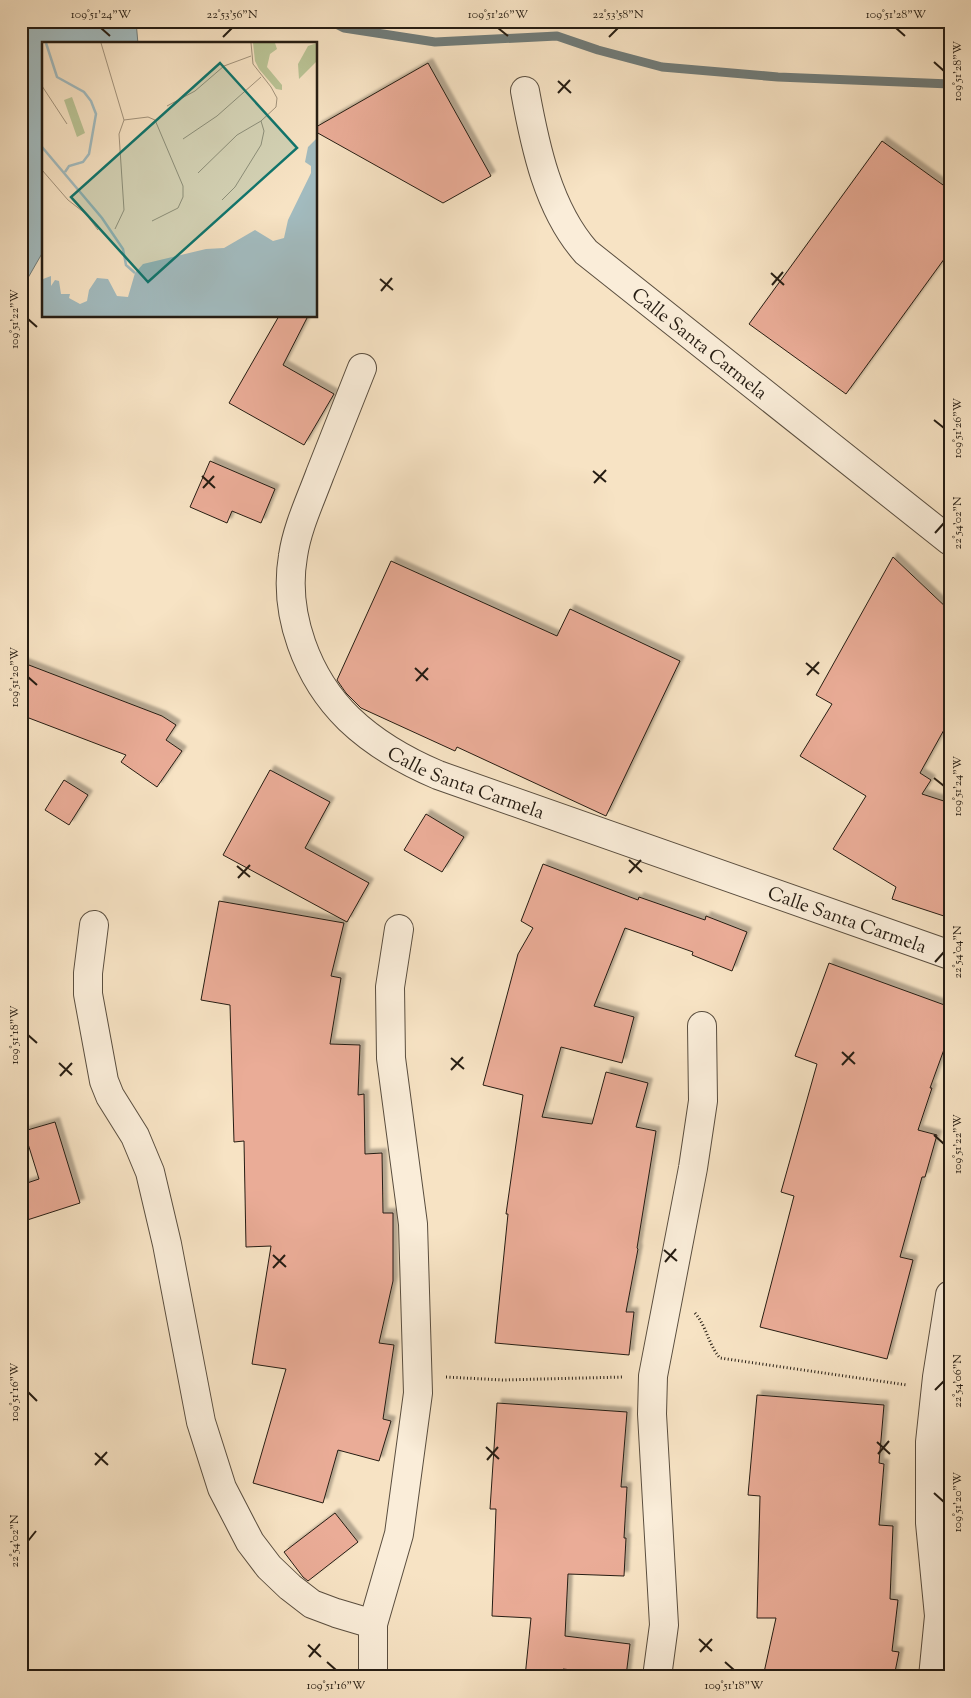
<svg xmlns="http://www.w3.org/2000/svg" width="971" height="1698" font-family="'Sorts Mill Goudy',serif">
<defs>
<filter id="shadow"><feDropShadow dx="4.5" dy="-4.5" stdDeviation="1" flood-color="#0004"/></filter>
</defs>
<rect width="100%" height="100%" fill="#f7e3c4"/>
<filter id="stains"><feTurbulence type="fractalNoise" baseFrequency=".004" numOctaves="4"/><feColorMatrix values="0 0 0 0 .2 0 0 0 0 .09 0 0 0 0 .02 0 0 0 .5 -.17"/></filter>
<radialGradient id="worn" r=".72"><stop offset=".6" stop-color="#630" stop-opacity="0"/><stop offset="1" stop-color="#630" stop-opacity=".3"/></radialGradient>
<path fill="#a2bbbf" stroke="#707c7a" d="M21,21H136L138,44H44V250L21,290Z"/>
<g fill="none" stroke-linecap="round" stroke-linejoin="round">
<path stroke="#707c7a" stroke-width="9" d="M330,21L344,28L435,42L557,36L598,50L662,67L778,77L950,84"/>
</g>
<g fill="#eaac97" stroke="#261d13" filter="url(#shadow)">
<path d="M428,63L491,176L443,203L316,132V127Z"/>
<path d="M882,141L950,190V251L846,394L749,324Z"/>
<path d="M279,316H308L283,365L334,394L304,445L229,403Z"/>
<path d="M210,461L275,489L261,523L232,511L227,523L190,507Z"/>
<path d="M893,557L950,611V719L920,773L931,780L922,794L950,803V918L892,899L896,887L833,849L866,796L800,756L832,704L816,695Z"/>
<path d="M391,561L557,636L570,609L680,661L606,816L457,747L455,751L361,708L346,693L337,680Z"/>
<path d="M21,662L162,716L176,725L166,740L182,751L157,787L121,762L126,755L21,715Z"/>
<path d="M270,770L330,802L305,848L369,883L347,922L223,855Z"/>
<path d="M64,780L88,795L69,825L45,810Z"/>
<path d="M426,814L464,837L442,872L404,850Z"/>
<path d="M543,864L638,900L639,897L705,920L706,916L747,932L732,971L692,955L693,952L625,928L594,1006L634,1017L622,1063L561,1047L542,1117L592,1124L606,1072L648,1083L636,1127L656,1131L637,1248L638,1249L626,1312H634L629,1355L495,1343L508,1214H506L523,1095L483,1085L518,954L533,928L521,921Z"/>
<path d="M219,901L344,923L331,976L341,978L330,1044L360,1045L358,1095L364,1094L365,1154L382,1153L383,1213H393V1281L379,1343L394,1345L383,1419L391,1421L379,1461L338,1450L323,1503L253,1483L286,1369L252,1364L271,1246L246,1247L244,1141L234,1142L230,1005L201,1000Z"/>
<path d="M829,963L950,1007V1033L930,1088H932L918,1130L937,1135L925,1177H922L900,1257L913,1260L887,1359L760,1327L794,1196L781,1192L817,1064L795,1056Z"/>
<path d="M55,1122L80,1203L21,1222V1185L39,1179L24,1131Z"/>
<path d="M757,1395L884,1405L879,1463L884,1464L879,1525L893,1526L890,1599L898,1600L892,1651L899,1652L894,1677H873L837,1670L835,1677H763L776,1618H757L760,1496L748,1495Z"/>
<path d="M497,1403L627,1412L621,1487H627L624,1538H626L624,1576L568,1574L565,1636L630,1644L626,1676L563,1669L562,1677H525L531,1618L492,1616L496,1509H490Z"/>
<path d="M335,1513L358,1542L308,1581L303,1577L284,1552Z"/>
</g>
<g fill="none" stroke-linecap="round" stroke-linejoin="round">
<defs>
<g id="minor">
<path id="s1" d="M525,91C535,146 548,209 586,252L950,541"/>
<path id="s2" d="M362,368C348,403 334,439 320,474C310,501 297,528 293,556C283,614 307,678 349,719C375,744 405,761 438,775L950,955"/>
<path d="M94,925L88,973V994L104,1081L110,1096L135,1136L150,1172L167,1244L201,1422L222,1488L250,1542L269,1567L290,1587L312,1604L336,1613L373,1624"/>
<path d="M373,1677V1624L399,1534L418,1393L413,1224L391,1058L390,987L399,929"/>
<path d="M657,1677L664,1625L652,1414L653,1376L693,1168L703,1101L702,1026"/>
<path d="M933,1677L939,1616L930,1523V1442L937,1377L950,1295"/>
</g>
</defs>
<use href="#minor" stroke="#5a4e3f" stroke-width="30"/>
<g stroke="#261d13" stroke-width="3" stroke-dasharray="1 2.5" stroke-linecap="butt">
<path d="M695,1313C707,1327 708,1344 720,1358L907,1385"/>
<path d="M446,1377L502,1380L624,1377"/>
</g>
<use href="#minor" stroke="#faedd9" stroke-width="28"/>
</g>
<path fill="none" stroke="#261d13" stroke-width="2" d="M101,28L110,36M498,28L508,36M896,28L905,36M223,37L232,28M609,37L618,28M934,62L944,71M558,81L571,93M558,93L570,80M771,273L784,285M380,279L393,290M772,285L783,272M381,291L392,278M28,319L37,327M934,420L944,428M593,471L606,482M202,476L215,488M594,483L606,470M203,488L214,476M935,533L944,523M806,663L819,674M415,668L428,680M807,675L819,662M28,677L37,685M416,681L428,668M934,778L944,786M629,860L642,872M237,866L250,877M629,873L641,860M238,878L250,865M935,962L944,952M28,1035L37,1043M842,1052L855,1064M451,1058L464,1069M59,1063L72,1075M842,1065L854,1052M451,1070L463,1057M60,1076L72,1063M934,1135L944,1144M664,1250L677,1261M273,1255L286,1267M665,1262L676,1249M273,1268L285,1255M935,1390L944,1381M28,1392L37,1401M877,1442L890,1454M486,1447L499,1459M95,1453L108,1465M878,1454L889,1441M487,1460L498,1447M95,1465L107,1452M934,1493L944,1502M28,1541L36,1531M699,1639L712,1651M308,1645L321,1657M700,1652L712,1639M309,1657L320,1644M327,1662L336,1670M725,1662L734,1670"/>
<g text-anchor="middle" stroke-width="4" stroke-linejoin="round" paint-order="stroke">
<g font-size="19" fill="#261d13" stroke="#faedd9">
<text dy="7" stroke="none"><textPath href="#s1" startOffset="320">Calle Santa Carmela</textPath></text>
<text dy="7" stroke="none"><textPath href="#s2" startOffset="514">Calle Santa Carmela</textPath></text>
<text dy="7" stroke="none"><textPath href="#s2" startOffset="919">Calle Santa Carmela</textPath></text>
</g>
</g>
<g transform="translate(42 42)">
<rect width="275" height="275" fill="#f7e3c4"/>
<path d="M211,1H233L235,7L228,12L225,25L240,43V48L234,47L217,27L213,19ZM275,1V19L257,37L256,22L266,4ZM30,55L43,91L35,95L22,58Z" fill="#bac496"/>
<path d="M275,96V274H0V226L1,237L9,234V244L13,238L17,239L19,252H28L27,256L38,262L45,259L47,248L55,236L66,237L75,254L86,255L93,231L101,222L164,207L182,206L213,188L231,199L242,196L246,178L269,131V124L263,120L266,105Z" fill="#a2bbbf"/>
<path fill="none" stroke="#a2bbbf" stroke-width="2.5" d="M4,1L15,35L42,50L49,59L54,72L47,112L41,120L27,124L23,130M0,105L60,176L81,207L84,223L93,231"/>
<path fill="none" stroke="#a3947d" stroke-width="1" d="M59,1L82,78L77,92L82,168L73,187M0,44L25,82M125,64L153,49L182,24L209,14M82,78L106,75L113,78L141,144V155L136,166L110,179M141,97L175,74L219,35M0,128L26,158L44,172L56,188M156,131L195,93L219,79L234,65L235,56L229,45L211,22L209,1M180,158L193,145L219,103L222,89L219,79"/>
<path fill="#0f766e" fill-opacity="0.15" stroke="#0f766e" stroke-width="2.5" d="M178,21L255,106L106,240L29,155Z"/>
<rect width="275" height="275" fill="none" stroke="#261d13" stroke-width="2.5"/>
</g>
<rect width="971" height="1698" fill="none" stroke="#f7e3c4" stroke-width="55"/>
<rect x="28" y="28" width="916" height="1642" fill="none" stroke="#261d13" stroke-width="2"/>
<g font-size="12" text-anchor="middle" fill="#261d13">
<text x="101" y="18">109°51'24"W</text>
<text x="232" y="18">22°53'56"N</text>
<text x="498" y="18">109°51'26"W</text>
<text x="618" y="18">22°53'58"N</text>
<text x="896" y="18">109°51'28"W</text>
<text transform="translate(957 71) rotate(-90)" y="4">109°51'28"W</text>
<text transform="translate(14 319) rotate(-90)" y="4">109°51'22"W</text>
<text transform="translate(957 428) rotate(-90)" y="4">109°51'26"W</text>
<text transform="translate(957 523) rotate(-90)" y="4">22°54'02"N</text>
<text transform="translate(14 677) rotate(-90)" y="4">109°51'20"W</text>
<text transform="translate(957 786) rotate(-90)" y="4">109°51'24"W</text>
<text transform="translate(957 952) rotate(-90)" y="4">22°54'04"N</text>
<text transform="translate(14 1035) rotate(-90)" y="4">109°51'18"W</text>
<text transform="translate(957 1144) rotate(-90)" y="4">109°51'22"W</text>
<text transform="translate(957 1381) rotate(-90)" y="4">22°54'06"N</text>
<text transform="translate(14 1392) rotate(-90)" y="4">109°51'16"W</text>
<text transform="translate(957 1502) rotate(-90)" y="4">109°51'20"W</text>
<text transform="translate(14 1541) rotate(-90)" y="4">22°54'02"N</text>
<text x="336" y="1689">109°51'16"W</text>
<text x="734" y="1689">109°51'18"W</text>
</g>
<rect width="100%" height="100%" filter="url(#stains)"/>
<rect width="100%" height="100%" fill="url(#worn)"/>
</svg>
